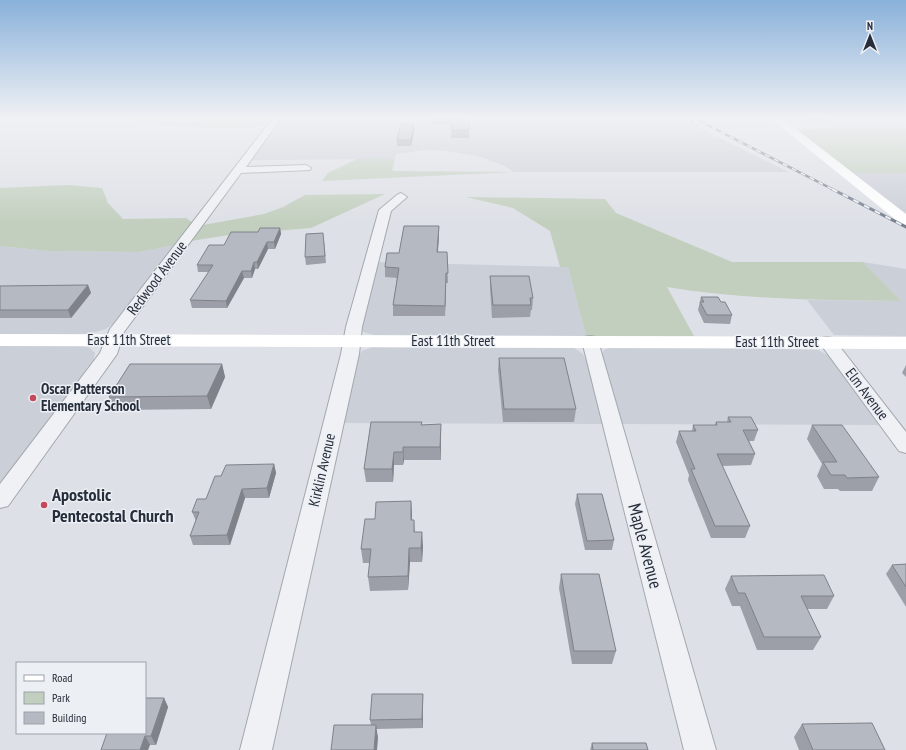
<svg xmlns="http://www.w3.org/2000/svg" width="906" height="750" font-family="'PT Sans Narrow',sans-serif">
<rect width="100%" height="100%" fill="#dde0e6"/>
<g fill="#cbcfd7">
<path d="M281,118H679L789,172H514L507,167L481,157L447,151L425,150L396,154L395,159L251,160Z"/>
<path d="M853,173H906V215Z"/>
<path d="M176,245L114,323L106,329L89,334H0V246L48,251L138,252Z"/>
<path d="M377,262L568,267L586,336L374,335L366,333L362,331L361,327Z"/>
<path d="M863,262L906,269V336L834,335L807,300L901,301Z"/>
<path d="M0,345L83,346L90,348L95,353L94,359L81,379L0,487Z"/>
<path d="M372,347L574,348L583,354L588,364L604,424L343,423L358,357L362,351Z"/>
<path d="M611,347H727L818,350L831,357L881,425L621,424L601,355L604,350Z"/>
</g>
<g fill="#c2cfbe">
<path d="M135,118H273L268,124L248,128H214L134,123Z"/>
<path d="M906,128V173H853L792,129Z"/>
<path d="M357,159H395L392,170L395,171L514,172L322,181L328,173Z"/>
<path d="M68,185L102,188L108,203L123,219L186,218L193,223L176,245L138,252L48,251L0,246V188Z"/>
<path d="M385,194L311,228L229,235L191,241L203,225L264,214L283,207L305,195Z"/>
<path d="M466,197L605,199L616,213L732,262H863L901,301C823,300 745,300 667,287L694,336H586L568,267H560L550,231L513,208Z"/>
</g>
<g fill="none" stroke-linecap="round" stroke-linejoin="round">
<defs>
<g id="street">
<path d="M273,118H281L246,167L306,165L311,168L310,170L241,173L124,332L117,354L8,506L0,508V484L100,353L110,329Z"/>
<path d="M401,193L407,197L391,211L362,327L359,354L272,750H240L341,354L346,327L379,210L397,195Z"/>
<path d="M590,336L596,337L598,341L716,750H684L582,341L584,337Z"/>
<path d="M827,337L833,338L906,432V453L899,451L819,342L821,338Z"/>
</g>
</defs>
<use href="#street" stroke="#a3a7af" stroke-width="2"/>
<use href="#street" fill="#eff1f5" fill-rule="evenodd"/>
<g fill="#fff" fill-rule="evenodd">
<path d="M770,118H782L906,214V226L901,224Z"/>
<path d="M0,334L906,337V349L0,346Z"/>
</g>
<defs>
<g id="rail-far1">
<path d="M685,118L698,125"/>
<path d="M694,118L834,190"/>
</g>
<path id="rail" d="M832,189L906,227"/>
</defs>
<use href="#rail-far1" stroke="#77808e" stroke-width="2.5"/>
<use href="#rail" stroke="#77808e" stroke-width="3"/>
<use href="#rail-far1" stroke="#eceff4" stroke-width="1.5" stroke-dasharray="5" stroke-linecap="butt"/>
<use href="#rail" stroke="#eceff4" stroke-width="2" stroke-dasharray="6" stroke-linecap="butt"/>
</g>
<g fill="#9c9fa7">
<path d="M431,118H469V138H451L452,125H431Z"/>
<path d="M802,118H831L830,121H806Z"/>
<path d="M414,125V130L411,146H397V140Z"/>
<path d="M439,226L438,252H447L448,283H446L445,316H393V305L397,278L385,277V267L399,253Z"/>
<path d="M280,228L281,234L275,249H268L258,269H255L252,278H244L227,308H192L190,300L209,272H198L197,265L224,245Z"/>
<path d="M324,240L326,263L306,265L305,257Z"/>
<path d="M490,276L533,298L532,310H531L530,317L492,318L490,288Z"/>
<path d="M88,285L91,293L71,318H0V286Z"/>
<path d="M701,297L721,302L732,315L730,324L704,323L698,310Z"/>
<path d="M499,358L576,409L574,422H503L498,370Z"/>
<path d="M222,364L225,377L211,409L115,410L109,397Z"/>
<path d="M906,365V377L902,373Z"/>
<path d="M728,417L758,430L754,441H749L755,454L751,465L722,466L750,526L745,538H711L688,480L689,475L676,442L679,431H692L693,425H715L716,422H727Z"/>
<path d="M441,424V460H404L403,465H394L393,482H366L364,469L422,425Z"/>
<path d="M812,425L879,477L872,491H840L838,489H824L817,476L822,464L807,439Z"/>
<path d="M274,464L276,473L269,498H245L230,545H193L190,536L196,521L192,512L206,499L221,476Z"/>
<path d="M577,494L614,540L612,550H585L575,504Z"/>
<path d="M411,501L412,520H414L415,532L423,546L422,562H410L408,590L370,591L368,577L370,563H363L361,549L375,519Z"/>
<path d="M906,564V607L886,574L892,565Z"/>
<path d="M561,574L616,651L612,664H572L559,588Z"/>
<path d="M731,576L834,596L827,609H807L821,637L813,650H757L740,606H732L725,589Z"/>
<path d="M423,694V728L376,729L378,738L371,725L370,720Z"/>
<path d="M164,698L168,707L156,745H150L101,750Z"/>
<path d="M802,724L885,750H799L794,737Z"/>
<path d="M592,743L648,750H590Z"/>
</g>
<g fill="#7f8288">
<path d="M414,125V130L411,146V140Z"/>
<path d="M439,226V236L437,262V252Z"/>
<path d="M280,228L281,234L275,249L274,242Z"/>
<path d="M267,242L268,249L258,269L257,262Z"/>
<path d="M254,262L255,269L252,278L251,271Z"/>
<path d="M242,271L244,278L227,308L226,301Z"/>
<path d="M446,273V283L445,316V306Z"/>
<path d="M88,285L91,293L71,318L68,310Z"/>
<path d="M222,364L225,377L211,409L207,396Z"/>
<path d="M441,424V460L440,447Z"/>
<path d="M403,447L404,460L403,465Z"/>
<path d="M394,452V465L393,482L392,469Z"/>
<path d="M274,464L276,473L269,498L267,488Z"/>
<path d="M242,489L245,498L230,545L227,535Z"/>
<path d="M411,501L412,515L411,534Z"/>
<path d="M422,532L423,546L422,562L421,548Z"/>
<path d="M409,548L410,562L408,590V576Z"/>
<path d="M423,694V728L422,719Z"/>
<path d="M164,698L168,707L156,745L151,736Z"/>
<path d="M376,725L378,738L377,750H374Z"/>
<path d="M145,736L150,745L148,750H140Z"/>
</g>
<g fill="#b5b9c2" stroke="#7f8288">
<path d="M452,118H469V130H451Z"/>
<path d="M401,124L414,125L411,140H397Z"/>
<path d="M404,226H439L437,252H447L448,273H446L445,306L393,305L399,268L385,267L387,253H399Z"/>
<path d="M260,228H280L274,242H267L257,262H254L251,271H242L226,301L190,300L213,265H197L209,245H224L231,232H258Z"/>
<path d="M323,233L325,256L305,257L306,234Z"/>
<path d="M490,276H529L533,298H530L531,305H493Z"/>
<path d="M88,285L68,310H0V286Z"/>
<path d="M701,297H718L721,302H725L732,315H707L700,302H704Z"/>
<path d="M499,358H564L576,409H504Z"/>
<path d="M130,364H222L207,396L109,397Z"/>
<path d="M728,417H751L758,430H743L755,454H717L750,526H715L691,469H695L679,431H696L693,425H717L716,422H731Z"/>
<path d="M371,422H422L421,425L441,424L440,447H403V452H394L392,469H364Z"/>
<path d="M812,425H842L879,477L847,478L845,475H831L823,462H837Z"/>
<path d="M274,464L267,488L242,489L227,535L190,536L199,512H192L197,499H206L215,476H221L226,465Z"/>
<path d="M577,494H602L614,540L587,541Z"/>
<path d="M411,501V520H414V532H422L421,548H409L408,576L368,577L371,549H361L365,519H375L376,502Z"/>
<path d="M906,564V587L892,565Z"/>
<path d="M561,574H599L616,651H574Z"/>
<path d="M824,575L834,596H801L821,637H764L745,593H738L731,576Z"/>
<path d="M372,694H423L422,719L370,720Z"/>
<path d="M145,698H164L151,736H145L140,750H101L107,733H145Z"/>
<path d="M872,723L885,750H813L802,724Z"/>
<path d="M334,725H376L374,750H331Z"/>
<path d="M592,743H646L648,750H593Z"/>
</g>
<linearGradient id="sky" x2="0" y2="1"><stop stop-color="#89b1da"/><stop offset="0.53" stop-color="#f0f1f4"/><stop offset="1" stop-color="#f0f1f4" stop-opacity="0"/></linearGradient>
<rect width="906" height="223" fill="url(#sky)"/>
<g fill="#c54858" stroke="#eceff4" stroke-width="1.5">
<circle cx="33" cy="398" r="4"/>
<circle cx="44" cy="505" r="4"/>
</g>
<g text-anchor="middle" stroke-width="3" stroke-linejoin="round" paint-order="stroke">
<g font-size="15" fill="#272e3b" stroke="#eceff4">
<text transform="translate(157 278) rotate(-53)" y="5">Redwood Avenue</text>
<text x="129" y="345">East 11th Street</text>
<text x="453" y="346">East 11th Street</text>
<text x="777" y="347">East 11th Street</text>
<text transform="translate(867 394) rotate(53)" y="5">Elm Avenue</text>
<text transform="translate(322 470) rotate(-77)" y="5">Kirklin Avenue</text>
</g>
<g font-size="15" font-weight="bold" fill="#272e3b" stroke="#eceff4" text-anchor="start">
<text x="41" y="394">Oscar Patterson<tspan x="41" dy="17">Elementary School</tspan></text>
</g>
<g font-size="18" font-weight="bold" fill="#272e3b" stroke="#eceff4" text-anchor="start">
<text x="52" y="501">Apostolic<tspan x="52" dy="21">Pentecostal Church</tspan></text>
</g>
<g font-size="18" fill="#272e3b" stroke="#eceff4">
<text transform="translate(645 546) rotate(75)" y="6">Maple Avenue</text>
</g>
</g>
<rect x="16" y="662" width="130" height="72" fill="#eceff4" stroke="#9da2aa"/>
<rect x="24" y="675" width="20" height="6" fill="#ffffff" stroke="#9da2aa"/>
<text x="52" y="682" font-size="12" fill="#272e3b">Road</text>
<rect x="24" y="692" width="20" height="12" fill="#c2cfbe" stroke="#9da2aa"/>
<text x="52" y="702" font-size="12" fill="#272e3b">Park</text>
<rect x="24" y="712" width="20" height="12" fill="#b5b9c2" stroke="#9da2aa"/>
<text x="52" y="722" font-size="12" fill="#272e3b">Building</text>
<g transform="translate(870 36)" stroke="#eceff4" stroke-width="3" paint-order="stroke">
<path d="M0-3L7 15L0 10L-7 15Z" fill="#272e3b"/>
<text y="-6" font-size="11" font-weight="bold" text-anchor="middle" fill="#272e3b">N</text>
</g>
</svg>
